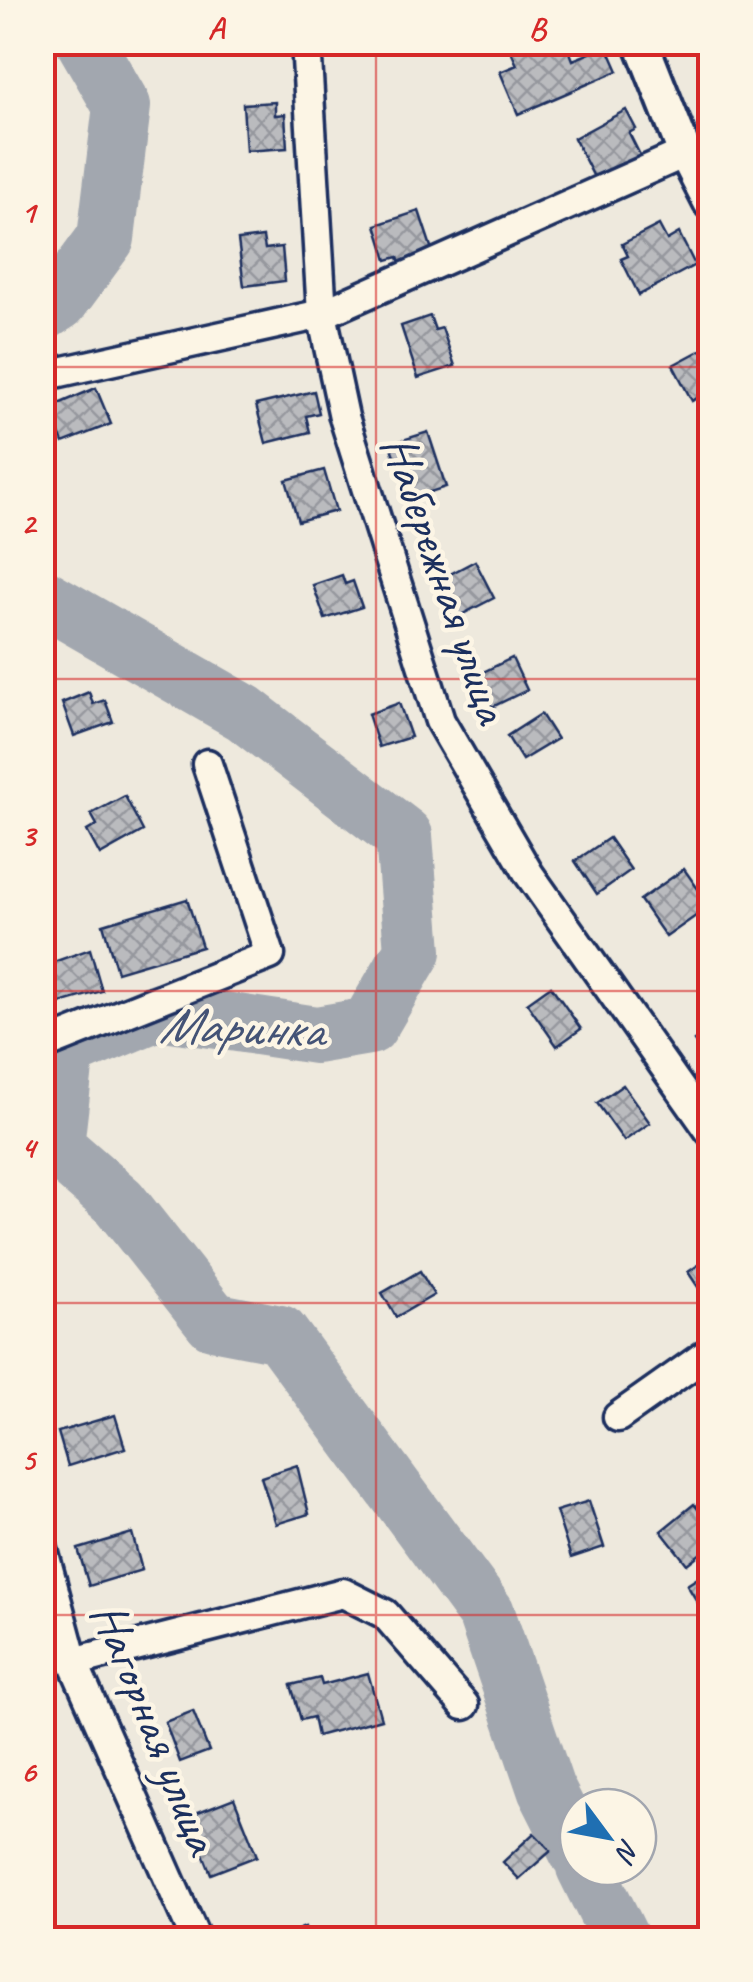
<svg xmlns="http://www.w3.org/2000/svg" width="753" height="1982" font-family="Caveat,sans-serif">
<defs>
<pattern id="building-cross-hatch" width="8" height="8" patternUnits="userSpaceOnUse" patternTransform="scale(2.5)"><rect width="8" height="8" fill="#babbbe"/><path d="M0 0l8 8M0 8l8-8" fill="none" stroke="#96989e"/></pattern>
</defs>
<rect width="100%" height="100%" fill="#eee9dd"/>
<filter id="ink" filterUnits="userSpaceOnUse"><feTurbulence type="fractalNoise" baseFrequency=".01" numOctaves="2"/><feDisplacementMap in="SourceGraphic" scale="20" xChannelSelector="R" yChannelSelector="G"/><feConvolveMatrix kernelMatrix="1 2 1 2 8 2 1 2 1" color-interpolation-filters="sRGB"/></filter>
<g filter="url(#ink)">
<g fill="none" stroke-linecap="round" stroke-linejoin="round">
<g stroke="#a2a7af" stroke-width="58">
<path d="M42,313L59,302L106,238L122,106L85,42"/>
<path d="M42,597L244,713L404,836L413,951L369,1026L316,1035L159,1011L66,1050L55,1146L119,1202L213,1321L280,1334L486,1613L546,1789L578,1852"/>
<path d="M585,1867L621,1940"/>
</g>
</g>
<g fill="url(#building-cross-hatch)" stroke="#1b2f5e" stroke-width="2.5">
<path d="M507,42H566L573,60L607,46L618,71L518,114L500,72L517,65Z"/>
<path d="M275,102V115L285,114L287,148L246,151L243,104Z"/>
<path d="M626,110L636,129L629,133L642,159L597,183L574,138Z"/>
<path d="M419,211L433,253L400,264L398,257L387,260L376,225Z"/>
<path d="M659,225L667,240L679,233L695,265L639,295L621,259L628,256L622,244Z"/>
<path d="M263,237L265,249L282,247L285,281L244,286L238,240Z"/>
<path d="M430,316L435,330L442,328L455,366L418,378L401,326Z"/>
<path d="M703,349L710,357V411L702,395L692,401L673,365Z"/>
<path d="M96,388L111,424L63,443L49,408Z"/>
<path d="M314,391L319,413L306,416L310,432L266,443L256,405Z"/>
<path d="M428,432L446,487L408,499L390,444Z"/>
<path d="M324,470L336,511L298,521L286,480Z"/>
<path d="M475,561L494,598L453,619L435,582Z"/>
<path d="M342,575L345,584L353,581L362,607L325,619L313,585Z"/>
<path d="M512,658L527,690L492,707L477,675Z"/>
<path d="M89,692L93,704L105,700L113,722L74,736L62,703Z"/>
<path d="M399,703L411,737L379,747L368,714Z"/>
<path d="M541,714L557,739L522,760L507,736Z"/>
<path d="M125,796L143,831L100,855L87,831L97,825L91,814Z"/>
<path d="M609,838L631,870L597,894L575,861Z"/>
<path d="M684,869L710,906L666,937L640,900Z"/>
<path d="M187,899L202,947L117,972L103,924Z"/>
<path d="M90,949L102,991L50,1006L42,966Z"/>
<path d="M551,986L581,1029L557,1046L527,1003Z"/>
<path d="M710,1029V1064L694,1041Z"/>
<path d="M623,1085L650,1123L624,1141L597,1103Z"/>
<path d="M710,1257V1300L708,1302L688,1272Z"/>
<path d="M420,1271L434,1295L396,1317L382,1293Z"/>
<path d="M115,1415L125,1448L68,1466L58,1432Z"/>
<path d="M297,1465L309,1514L276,1524L261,1477Z"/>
<path d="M589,1501L604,1547L571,1558L556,1511Z"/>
<path d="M694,1504L710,1525V1546L687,1564L661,1531Z"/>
<path d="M132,1533L142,1570L89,1586L78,1549Z"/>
<path d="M710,1570V1623L687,1585Z"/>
<path d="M368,1673L381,1719L317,1736L313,1717L301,1720L291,1685L320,1678L322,1685Z"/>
<path d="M193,1711L209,1751L180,1762L165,1722Z"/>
<path d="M234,1798L257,1856L211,1874L188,1816Z"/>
<path d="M534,1833L551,1851L519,1879L503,1862Z"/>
<path d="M305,1927L310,1940H274Z"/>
</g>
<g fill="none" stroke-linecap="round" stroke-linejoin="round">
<defs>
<g id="minor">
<path d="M306,42L322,314L344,417L440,721L529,874L710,1131"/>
<path d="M42,376L322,314L685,153"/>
<path d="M42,1046L270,955L207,764"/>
<path d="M618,1417L710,1352"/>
<path d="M42,1546L73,1662L196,1940"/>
<path d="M73,1662L343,1593L385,1614L464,1705"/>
</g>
<path id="tertiary" d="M641,42L685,153L710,202"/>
</defs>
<use href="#minor" stroke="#1b2f5e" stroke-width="35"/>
<use href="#tertiary" stroke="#1b2f5e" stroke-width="40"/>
<use href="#minor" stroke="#fcf5e5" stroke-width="28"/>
<use href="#tertiary" stroke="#fcf5e5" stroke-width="32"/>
</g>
</g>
<path fill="none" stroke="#d62828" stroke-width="2.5" stroke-opacity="0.55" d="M376,42V1940M42,367H710M42,679H710M42,991H710M42,1303H710M42,1615H710"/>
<g text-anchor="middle" stroke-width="9" stroke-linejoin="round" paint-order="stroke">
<g font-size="50" fill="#1b2f5e" stroke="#fcf5e5">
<text transform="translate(447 578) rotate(71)" y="18">Набережная улица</text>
<text transform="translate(157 1727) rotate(68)" y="18">Нагорная улица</text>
</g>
<g font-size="52" font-style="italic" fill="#445376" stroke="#fcf5e5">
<text transform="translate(241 1026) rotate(2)" y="18">Маринка</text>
</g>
</g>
<rect width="753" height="1982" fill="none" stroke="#fcf5e5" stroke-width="110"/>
<g transform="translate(608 1837) rotate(122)"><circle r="48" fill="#fcf5e5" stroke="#a2a6af" stroke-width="2.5"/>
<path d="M0-8L18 38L0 25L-18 38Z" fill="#1f6fb2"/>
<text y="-15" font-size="28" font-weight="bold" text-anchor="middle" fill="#1b2f5e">N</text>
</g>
<rect x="55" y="55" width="643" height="1872" fill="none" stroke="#d62828" stroke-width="4"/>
<g font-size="32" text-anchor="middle" font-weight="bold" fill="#d62828">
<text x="216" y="39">A</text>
<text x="537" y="39">B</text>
<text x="28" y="222">1</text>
<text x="28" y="534">2</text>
<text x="28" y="846">3</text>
<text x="28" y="1158">4</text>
<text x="28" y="1470">5</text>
<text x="28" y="1782">6</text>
</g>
</svg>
